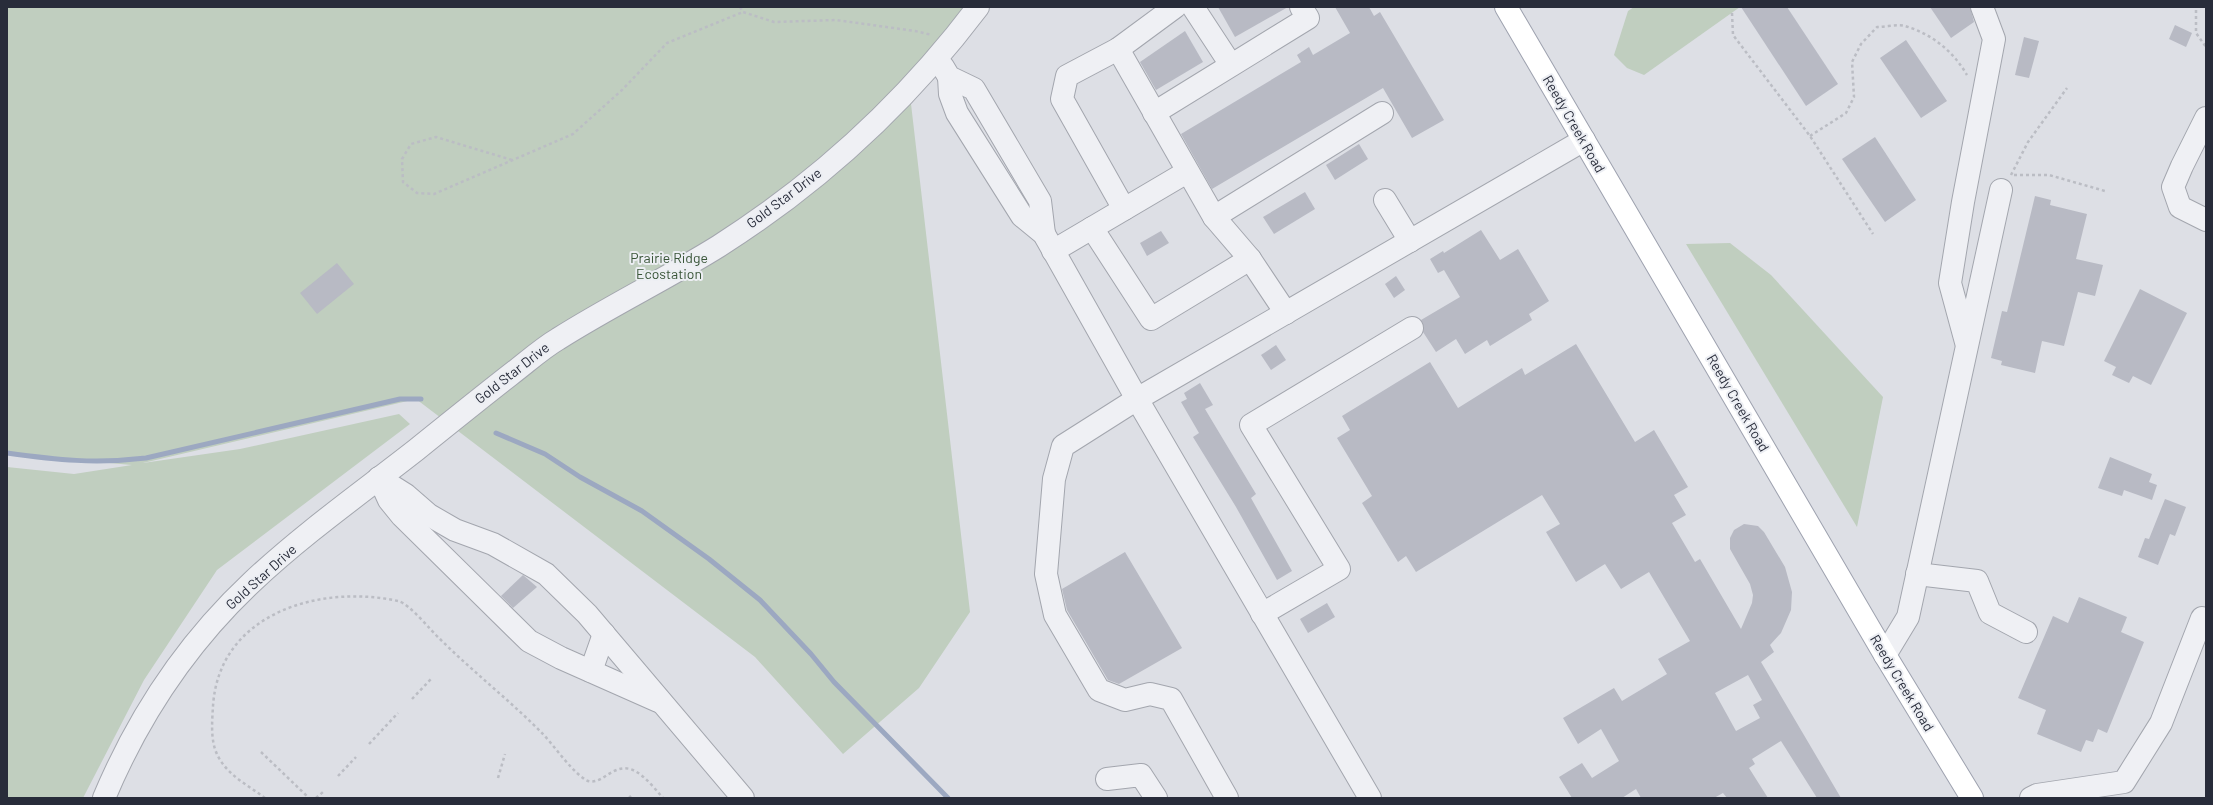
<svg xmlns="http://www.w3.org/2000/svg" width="2213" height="805" font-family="Barlow,sans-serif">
<rect width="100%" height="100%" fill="#dddfe5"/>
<g fill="#c0cebf">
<path d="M7,7H964L908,78L970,612L919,688L843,754L755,657L416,399L143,463L240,449L399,414L410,424L217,570L144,680L83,798H7V467L74,474L132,465L7,454Z"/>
<path d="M1634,7H1740L1644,75L1627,68L1614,55L1628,11Z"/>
<path d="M1730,243L1771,275L1883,397L1857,527L1686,244Z"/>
</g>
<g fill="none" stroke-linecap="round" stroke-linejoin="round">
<g stroke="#9ca8c1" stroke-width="5">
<path d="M496,433L545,454L580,477L642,511L709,559L760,600L811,654L834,682L948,798"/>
<path d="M7,453C57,460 95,464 146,458L400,399H421"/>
</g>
</g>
<g fill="#b8bac4" fill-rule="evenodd">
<path d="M1218,7H1288L1235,37Z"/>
<path d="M1335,7H1369L1374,16L1380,12L1444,120L1412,138L1383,88L1212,189L1181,134L1301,62L1297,55L1309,47L1313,55L1350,33Z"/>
<path d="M1741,7H1787L1838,84L1806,106Z"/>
<path d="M1930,7H1970L1974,22L1951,38Z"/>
<path d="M2175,25L2192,33L2186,47L2169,39Z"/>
<path d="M1185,31L1203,62L1156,90L1140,62Z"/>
<path d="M2024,37L2039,41L2029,78L2015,75Z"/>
<path d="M1906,40L1947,101L1921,118L1880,58Z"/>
<path d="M1875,137L1916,200L1885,222L1842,159Z"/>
<path d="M1359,144L1368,159L1335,180L1326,165Z"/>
<path d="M1305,192L1315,209L1274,234L1263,217Z"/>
<path d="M2035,196L2051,200L2050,205L2087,214L2076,259L2103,265L2095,296L2078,292L2064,346L2042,341L2035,373L2001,365L2002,361L1991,358L2002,311L2007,312Z"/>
<path d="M1481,230L1500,260L1518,249L1549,301L1529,314L1532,320L1490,346L1487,340L1465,354L1456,339L1436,352L1423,332L1424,327L1421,320L1460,297L1444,270L1438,273L1430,259L1443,251L1444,253Z"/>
<path d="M1161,231L1169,243L1147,256L1140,243Z"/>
<path d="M337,263L354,284L317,314L300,293Z"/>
<path d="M1396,276L1405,290L1394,298L1385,284Z"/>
<path d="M2140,289L2187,313L2151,385L2133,376L2129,383L2112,375L2116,367L2104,361Z"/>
<path d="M1576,344L1635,442L1654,430L1688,487L1674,495L1686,515L1672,523L1695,562L1700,559L1741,629L1752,603L1753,595L1750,584L1730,549V538L1734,530L1744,524L1758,526L1764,532L1785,567L1792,592L1791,610L1781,633L1770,645L1774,652L1761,662L1841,798H1817L1781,741L1752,759L1755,764L1749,768L1768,798H1727L1723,793L1714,798H1641L1636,789L1622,798H1572L1559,777L1582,763L1592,778L1619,761L1601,729L1578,744L1563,718L1614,688L1622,701L1667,674L1658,659L1690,641L1649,572L1621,589L1605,564L1576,582L1546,532L1560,524L1542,495L1416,572L1406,556L1398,562L1362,503L1372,496L1337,438L1350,430L1342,416L1430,362L1458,408L1522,368L1525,375ZM1748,675L1762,700L1753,705L1760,718L1736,731L1715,693Z"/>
<path d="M1276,345L1286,360L1271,370L1261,355Z"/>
<path d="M1200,383L1213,405L1205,409L1256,494L1251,498L1292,571L1277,580L1236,507L1193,437L1199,433L1181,402L1187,399L1184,393Z"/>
<path d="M2110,457L2152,474L2149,482L2157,485L2152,500L2124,490L2122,496L2098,488Z"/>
<path d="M2165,499L2186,507L2175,536L2170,534L2158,565L2138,557L2145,538L2149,539Z"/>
<path d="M1125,552L1182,648L1119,684L1108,680L1067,610L1062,589Z"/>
<path d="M523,575L537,587L513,608L501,596Z"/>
<path d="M2079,597L2127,617L2121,632L2144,642L2107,733L2098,729L2093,742L2086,740L2081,752L2037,734L2046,710L2018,698L2053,616L2068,623Z"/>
<path d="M1327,603L1335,617L1308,633L1300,619Z"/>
</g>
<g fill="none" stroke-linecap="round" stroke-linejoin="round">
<defs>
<g id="minor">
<path d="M1193,7L1231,65"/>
<path d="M1118,49L1214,217L1250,259L1286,313"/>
<path d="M943,67L949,77L974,89L1040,201L1044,234"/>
<path d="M949,77L950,94L957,113L1022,216L1044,234L1137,399L1370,798"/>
<path d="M1154,113L1308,18L1301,7"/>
<path d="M2206,118L2182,166L2173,187L2180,207L2206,220"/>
<path d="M1385,200L1410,241"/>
<path d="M1124,209L1062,99L1067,76L1118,49L1175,7"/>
<path d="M1214,217L1382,113"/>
<path d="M1092,228L1151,319L1250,259"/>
<path d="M1053,251L1187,172"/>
<path d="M1966,342L1950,283L1963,202L1994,39L1982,7"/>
<path d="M379,478L406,495L429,515L455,530L493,544L546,574L587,614L743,798"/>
<path d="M379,478L389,500L402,516L529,641L561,658L658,701"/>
<path d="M1917,574L1977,581L1990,613L2026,632"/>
<path d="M1262,614L1339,569L1251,425L1412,328"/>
<path d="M1885,655L1908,617L2001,190"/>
<path d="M591,671L604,634"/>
<path d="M1107,779L1141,775L1156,798"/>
<path d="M104,798C138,717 188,642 252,582C303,534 361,493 416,450C447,425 478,400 510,375C526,363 541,349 558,339C610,306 666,279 719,246C818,183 907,101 978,7"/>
<path d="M1227,798L1171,699L1150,694L1125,700L1099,690L1055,615L1046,574L1054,479L1063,446L1137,399L1584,140"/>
<path d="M2031,798L2037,795L2124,782L2161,723L2202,618L2206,620"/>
</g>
<path id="major" d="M1506,7L1885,655L1972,798"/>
</defs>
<use href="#minor" stroke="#a3a6ae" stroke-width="24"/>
<use href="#major" stroke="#9ea2af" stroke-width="24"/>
<g stroke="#bbbdc4" stroke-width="2.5" stroke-dasharray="3 3" stroke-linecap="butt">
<path d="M740,7L743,12L774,22L836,20L915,31L932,35"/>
<path d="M2196,10V33L2206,47"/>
<path d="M1732,13L1733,35L1810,136L1873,234"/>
<path d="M1810,136L1846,113L1854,97L1852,62L1861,44L1877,27C1886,27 1897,24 1905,26C1932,34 1953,51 1967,75"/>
<path d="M512,160L436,137L411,144L402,159L403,182L417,193L434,194L573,134L622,90L667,43L743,12"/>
<path d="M2011,175L2028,142L2067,88"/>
<path d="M2014,175H2049L2105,191"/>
<path d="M412,699L431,679"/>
<path d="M369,744L398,713"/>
<path d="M261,752L309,798"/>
<path d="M338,776L356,757"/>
<path d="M498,778L505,754"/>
<path d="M265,798C249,786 229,776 219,758C210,743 212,723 213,706C219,613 320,584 398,601C409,603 431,631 440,639C472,671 508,699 540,731C554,745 568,767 583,778C600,792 612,759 635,771C646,777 655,789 663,798"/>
<path d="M316,798L323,792"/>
<path d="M629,798L631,796"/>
</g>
<use href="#minor" stroke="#eff0f4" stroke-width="22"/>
<use href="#major" stroke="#fff" stroke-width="22"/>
</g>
<g text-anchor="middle" stroke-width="4" stroke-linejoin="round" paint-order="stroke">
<g font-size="14" fill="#282c3a" stroke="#eceef3">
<text transform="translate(1574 124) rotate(60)" y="5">Reedy Creek Road</text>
<text transform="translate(784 198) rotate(-37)" y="5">Gold Star Drive</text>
<text transform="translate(512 373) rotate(-38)" y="5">Gold Star Drive</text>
<text transform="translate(1738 403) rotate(60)" y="5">Reedy Creek Road</text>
<text transform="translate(261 577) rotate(-42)" y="5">Gold Star Drive</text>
<text transform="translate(1902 683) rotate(59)" y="5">Reedy Creek Road</text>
</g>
<g font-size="14" fill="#385437" stroke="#eceef3">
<text x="669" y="263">Prairie Ridge<tspan x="669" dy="16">Ecostation</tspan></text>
</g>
</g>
<rect width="2213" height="805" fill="none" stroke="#282c3a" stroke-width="16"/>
</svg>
